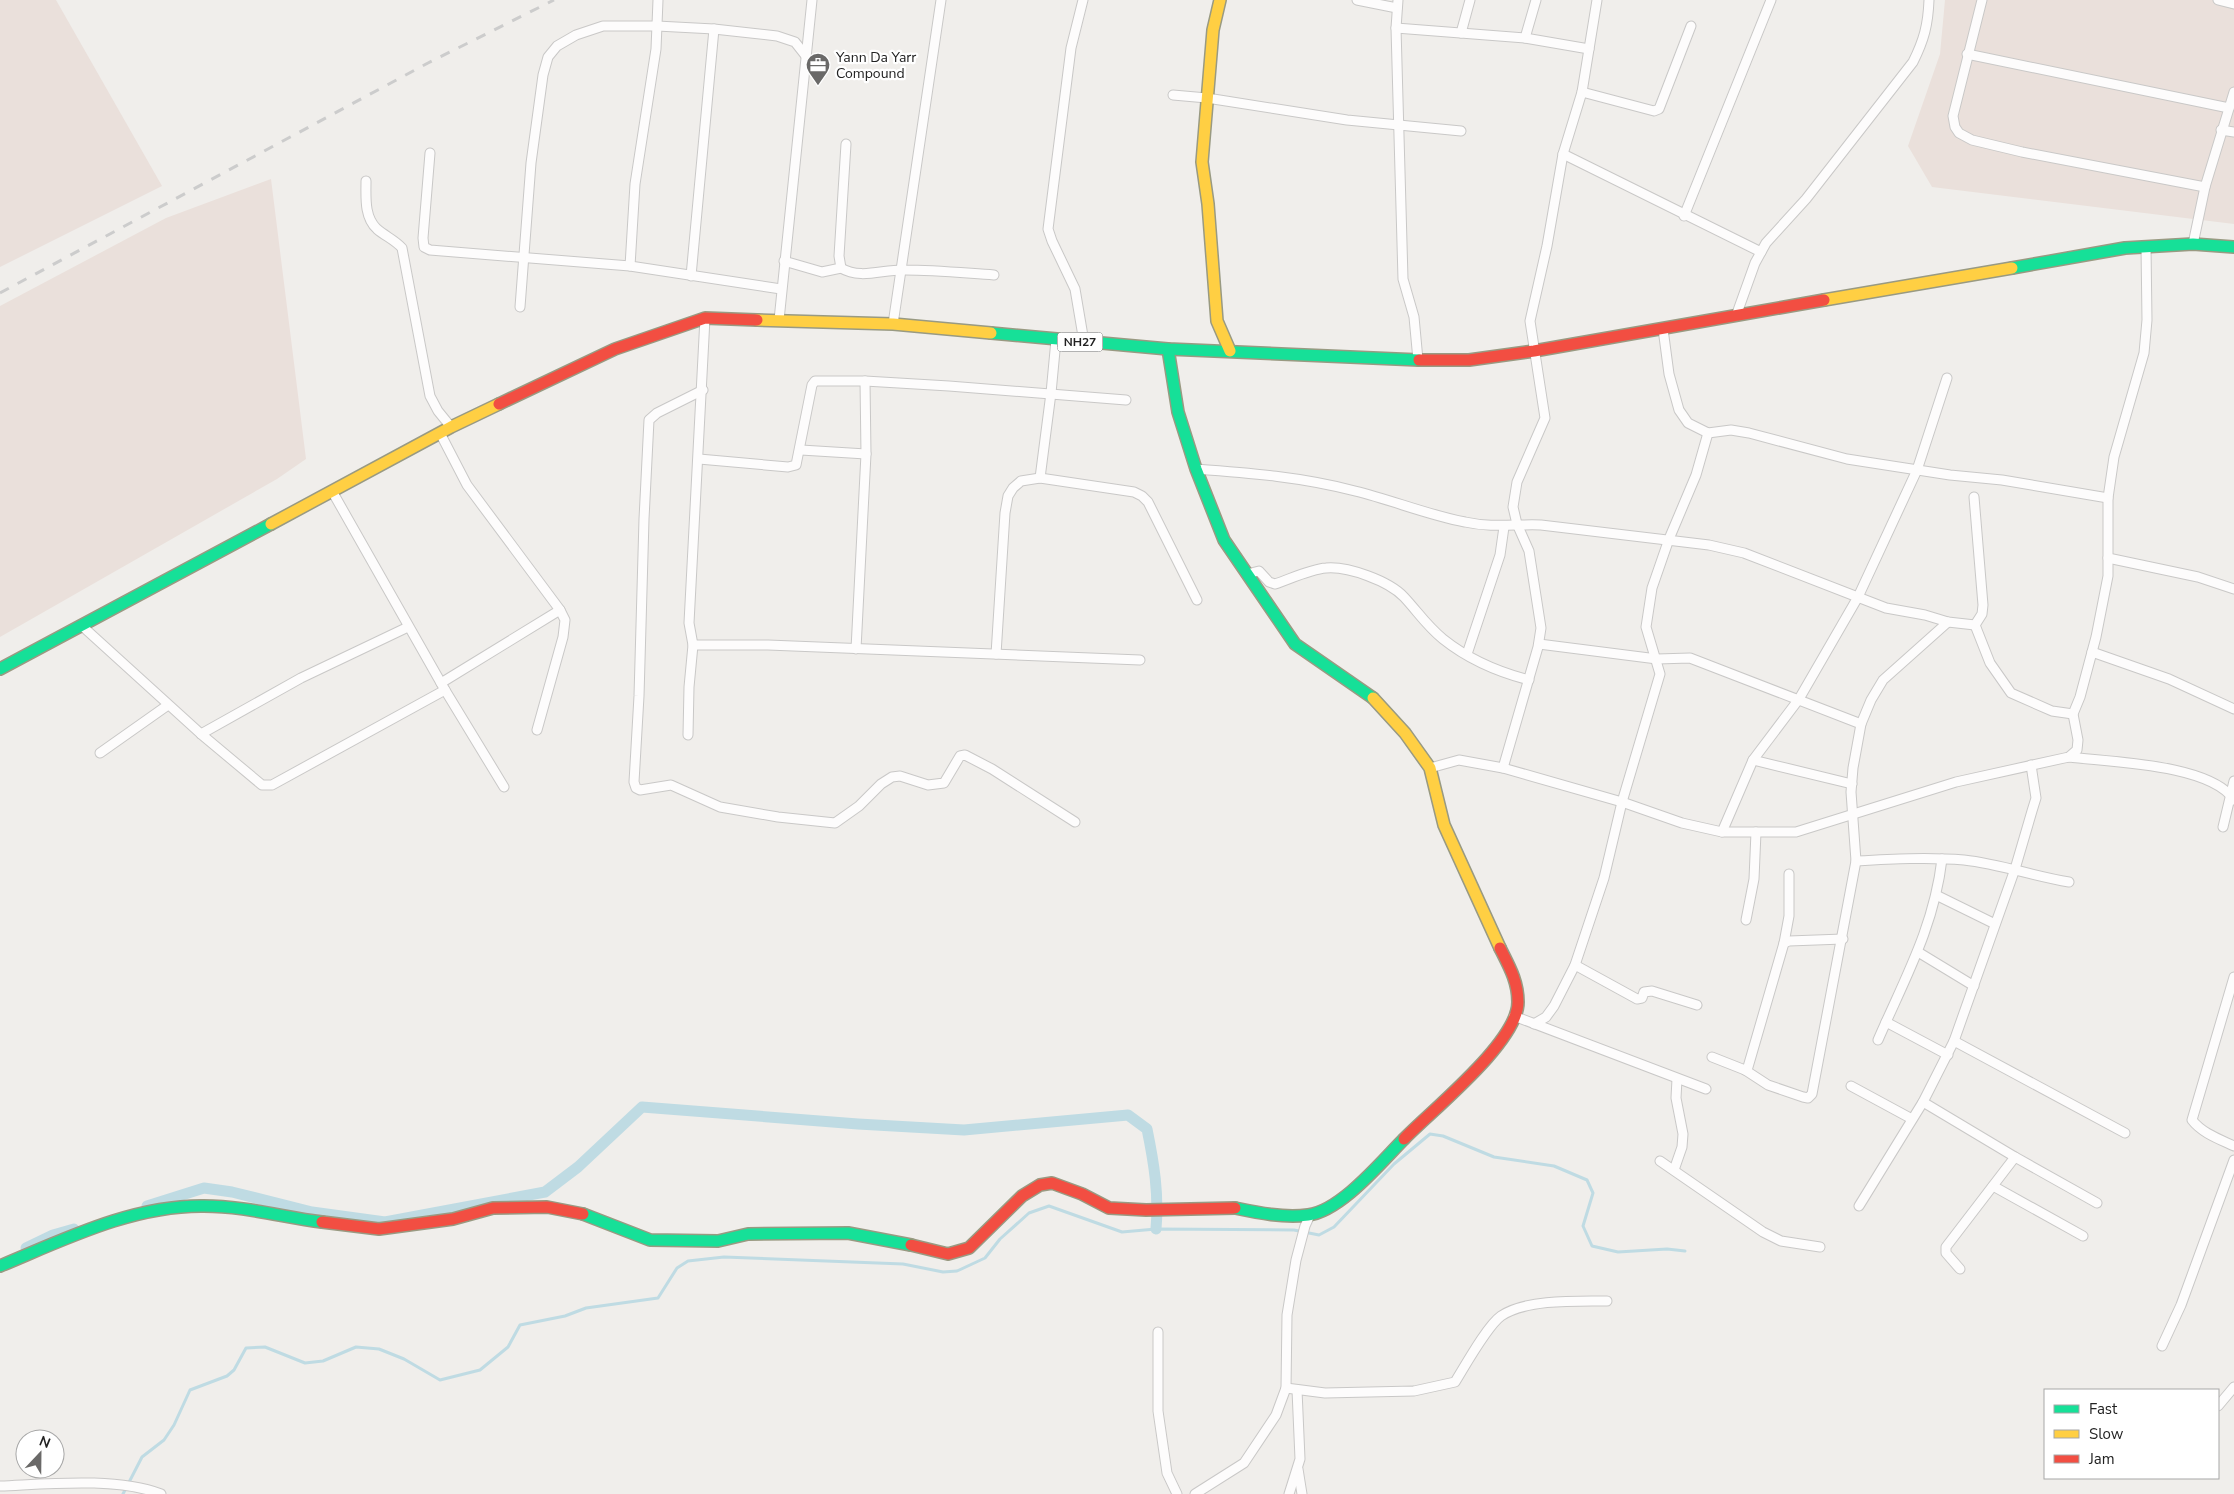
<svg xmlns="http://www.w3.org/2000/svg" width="2234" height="1494" font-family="'Nunito Sans',sans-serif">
<rect width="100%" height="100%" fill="#f0eeeb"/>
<g fill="#eae0db">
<path d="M0,0H56L162,186L0,267Z"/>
<path d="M1945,0H2234V224L1932,187L1908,146L1940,54Z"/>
<path d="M271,179L306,459L277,479L0,637V306L166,218Z"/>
</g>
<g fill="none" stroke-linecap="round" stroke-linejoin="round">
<path stroke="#bfdbe3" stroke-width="3" d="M123,1494L142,1457L164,1440L174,1425L190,1390L227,1376L234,1370L246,1348L265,1347L305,1363L323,1361L356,1347L379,1349L404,1359L440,1380L480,1370L508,1347L520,1325L565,1316L586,1308L658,1298L677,1268L688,1261L724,1257L903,1264L943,1272L957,1271L985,1258L1000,1239L1029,1213L1049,1206L1122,1232L1156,1229L1294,1230L1319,1235L1334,1227L1394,1164L1430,1134L1443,1136L1494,1157L1554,1166L1587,1180L1593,1193L1583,1226L1592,1246L1618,1252L1667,1249L1685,1251"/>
<g stroke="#bfdbe3" stroke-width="11">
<path d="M147,1206L204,1188L232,1192L312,1212L385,1222L545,1192L578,1167L642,1107L858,1124L964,1130L1128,1115L1147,1129C1154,1163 1159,1194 1156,1229"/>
<path d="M26,1248L53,1235L74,1229"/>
</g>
<defs>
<g id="street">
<path d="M1083,0L1071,48L1048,229L1052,241L1075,289L1084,342"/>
<path d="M1357,0L1397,8"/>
<path d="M1398,0L1396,28L1403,279L1414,317L1418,360"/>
<path d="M1982,0L1953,116L1955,127L1959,133L1972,140L2022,152L2205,187"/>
<path d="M2218,0L2234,4"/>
<path d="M1396,28L1525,38L1589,49"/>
<path d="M1461,33L1470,0"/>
<path d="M1525,38L1536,0"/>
<path d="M1967,54L2229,108"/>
<path d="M1582,92L1654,111L1659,109L1691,26"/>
<path d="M1173,95L1207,98L1347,120L1461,131"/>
<path d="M2221,130L2234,132"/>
<path d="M846,144L839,256L841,268C861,280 883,269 905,270C934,270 964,273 994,275"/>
<path d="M430,153L423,238L424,247L430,250L630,266L781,289"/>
<path d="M1563,154L1761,252"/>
<path d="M366,181C366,197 364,217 377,229C385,236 395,240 402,248L430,396L438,411L451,427"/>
<path d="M1684,216L1771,0"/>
<path d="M2193,244L2205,187L2234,92"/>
<path d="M784,261L822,272L841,268"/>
<path d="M630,266L635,184L656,49L658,0"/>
<path d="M691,276L714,29"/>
<path d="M520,307L531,163L543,75L548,57L557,46L576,35L603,26H657L714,29L777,36L795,42L806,56"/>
<path d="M1736,316L1755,263L1766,243L1806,199L1913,62C1924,40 1928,25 1929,0"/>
<path d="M779,320L812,0"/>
<path d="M893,324L941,0"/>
<path d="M1663,329L1669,374L1679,410L1688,423L1708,433L1731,430L1749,433L1847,459L1950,475L2002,480L2108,498"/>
<path d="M703,390L657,413L649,420L644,519L639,696L634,782L636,788L640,790L671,785L720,807L778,817L835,823L859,806L881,784L892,777L900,776L928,785L944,783L960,756L965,755L992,769L1075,822"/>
<path d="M440,433L467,485L560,610L565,620L563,637L537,730"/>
<path d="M801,450L866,454"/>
<path d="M699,459L788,467L796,465L812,385L815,381H865L949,386L1126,400"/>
<path d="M1196,469C1250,473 1302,477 1355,491C1392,500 1428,515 1465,522C1492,528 1515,524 1541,525L1709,545L1744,553L1886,608L1925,615L1948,622L1975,625"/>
<path d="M1040,478L1051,393L1056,340"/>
<path d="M332,491L445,690L504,787"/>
<path d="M1974,497L1983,605L1982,614L1975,625"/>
<path d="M2108,558L2198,577L2234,589"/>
<path d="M1247,574L1259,571L1269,582L1275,584C1290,579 1311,569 1326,568C1348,566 1389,581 1404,597C1418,612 1426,625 1443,639C1468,659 1498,672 1529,680"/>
<path d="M81,625L201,734L262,785H272L445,690"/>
<path d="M1975,625L1990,663L2011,693L2052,711L2073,714"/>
<path d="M1539,644L1657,659L1690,658L1861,724"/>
<path d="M693,645H768L1140,660"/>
<path d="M856,649L866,454L865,381"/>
<path d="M2092,652L2169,679L2234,709"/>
<path d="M996,654L1005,513L1008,496L1013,488L1021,481L1040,478L1134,492L1142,496L1148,502L1197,600"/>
<path d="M1467,654L1500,555L1504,527"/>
<path d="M441,683L560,610"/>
<path d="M201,734L301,678L408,627"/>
<path d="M688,735L689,687L693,645L689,623L705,318"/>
<path d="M100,753L168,705"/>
<path d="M2069,757C2109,762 2211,764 2234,800"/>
<path d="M1753,760L1852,784"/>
<path d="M1430,768L1459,760L1503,768L1622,802L1682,823L1722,832H1796L1956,782L2069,757L2077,750L2078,740L2073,714L2080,697L2096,637L2108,576V498L2114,457L2144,353L2147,320L2146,247"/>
<path d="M1503,768L1538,647L1541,628L1529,551L1517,524L1513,507L1517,482L1545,418L1530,321L1547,246L1563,154L1582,92L1597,0"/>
<path d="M2223,827L2234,781"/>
<path d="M1722,832L1753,760L1799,699L1858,597L1917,470L1947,378"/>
<path d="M1856,861C1892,859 1928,857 1964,860C2000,864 2033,876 2069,882"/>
<path d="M1936,895L1995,924"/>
<path d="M1746,920L1754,879L1756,832"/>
<path d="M1784,943L1789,941L1843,939"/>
<path d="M1918,952L1974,986"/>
<path d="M1575,965L1637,999L1642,998L1644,992L1652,991L1697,1005"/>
<path d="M2234,977L2192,1120C2202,1133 2219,1139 2234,1146"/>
<path d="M1514,1016L1706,1089"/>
<path d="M1886,1022L1948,1055"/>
<path d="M1534,1024L1546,1017L1554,1006L1575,965L1604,878L1622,802L1660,674L1646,627L1652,588L1669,539L1696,475L1708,433"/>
<path d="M1878,1040C1905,978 1934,927 1942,859"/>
<path d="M1954,1041L2125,1133"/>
<path d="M1712,1057L1745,1070L1768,1085L1803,1097L1808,1098L1812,1094L1856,861L1851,792L1853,768L1861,724L1871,700L1883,680L1948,622"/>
<path d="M1745,1070L1748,1067L1784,943L1789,916V874"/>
<path d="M1851,1086L1912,1119"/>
<path d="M1923,1102L2015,1157L2097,1203"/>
<path d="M1660,1161L1763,1232L1781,1241L1820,1247"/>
<path d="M1674,1170L1682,1147L1683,1134L1676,1098L1677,1079"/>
<path d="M1993,1186L2083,1236"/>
<path d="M1859,1206L1923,1102L1954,1041L2015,869L2032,811L2036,798L2031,765"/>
<path d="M1960,1269L1946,1253V1247L2015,1157"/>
<path d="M1158,1332V1411L1167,1473L1177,1494"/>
<path d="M2162,1346L2181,1305L2234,1160"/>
<path d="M1286,1388L1325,1393L1414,1391L1455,1382C1465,1366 1487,1326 1501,1316C1526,1299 1577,1301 1607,1301"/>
<path d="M2218,1406L2234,1387"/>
<path d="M1298,1469L1302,1494"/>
<path d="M0,1486C48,1484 116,1477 161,1494"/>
<path d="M1195,1494L1244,1463L1276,1415L1286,1388L1287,1315L1296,1260L1305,1226L1310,1215"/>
<path d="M1289,1494L1300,1459L1297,1390"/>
</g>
<g id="fast">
<path d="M2012,268L2125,248L2193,244L2234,247"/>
<path d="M991,333L1168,349L1419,360"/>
<path d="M1168,349L1178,412L1196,469L1224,540L1295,644L1373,698"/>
<path d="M0,669L271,524"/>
<path d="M1235,1208C1259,1213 1283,1218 1308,1215C1341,1211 1381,1162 1404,1139"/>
<path d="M583,1214L650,1240L718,1241L748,1234L848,1233L911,1245"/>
<path d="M0,1266C65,1239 133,1205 204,1206C244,1206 283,1217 322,1222"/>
</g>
<g id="slow">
<path d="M1220,0L1213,30L1202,162L1208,204L1217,321L1230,351"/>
<path d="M1824,300L2012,268"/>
<path d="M757,320L893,324L991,333"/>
<path d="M271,524L451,427L499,404"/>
<path d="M1373,698L1405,733L1430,768L1444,825L1500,948"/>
</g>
<g id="jam">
<path d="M1419,360H1469L1534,351L1824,300"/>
<path d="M499,404L615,349L705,318L757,320"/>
<path d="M1404,1139C1432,1110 1518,1042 1518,1002C1518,981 1509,966 1500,948"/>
<path d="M322,1222L379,1229L453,1219L493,1208L547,1207L583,1214"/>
<path d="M911,1245L948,1254L969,1248L1022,1196L1040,1185L1052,1183L1082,1194L1109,1208L1146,1210L1235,1208"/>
</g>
</defs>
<use href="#street" stroke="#c9c8c7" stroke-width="11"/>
<use href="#fast" stroke="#999a82" stroke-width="14"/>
<use href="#slow" stroke="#999a82" stroke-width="14"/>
<use href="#jam" stroke="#999a82" stroke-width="14"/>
<use href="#street" stroke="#fdfcfc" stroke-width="9"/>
<use href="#fast" stroke="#16e098" stroke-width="11"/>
<use href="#slow" stroke="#ffcf43" stroke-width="11"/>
<use href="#jam" stroke="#f24e42" stroke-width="11"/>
<path stroke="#ccc" stroke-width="3" stroke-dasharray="10 10" stroke-linecap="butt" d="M0,293L428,63L554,0"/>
</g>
<defs>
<symbol id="office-pin" viewBox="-11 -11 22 30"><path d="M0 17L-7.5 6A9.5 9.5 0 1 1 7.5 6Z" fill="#6a6968" stroke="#fff"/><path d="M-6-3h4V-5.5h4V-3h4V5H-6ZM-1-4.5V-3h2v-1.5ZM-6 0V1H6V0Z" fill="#fff"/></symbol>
</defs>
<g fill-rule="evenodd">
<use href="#office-pin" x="804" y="51" width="28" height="38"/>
</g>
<g text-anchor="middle" stroke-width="4.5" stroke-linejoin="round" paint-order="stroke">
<rect fill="#fff" stroke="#646464" stroke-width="1" x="1057.5" y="332.5" width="45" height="19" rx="4"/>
<g font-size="12" font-weight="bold" fill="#222">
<text x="1080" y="346">NH27</text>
</g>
<g font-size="14" fill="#222" stroke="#fff" text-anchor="start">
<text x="836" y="62">Yann Da Yarr<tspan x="836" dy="16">Compound</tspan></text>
</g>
</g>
<rect x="2044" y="1389" width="175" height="90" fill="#ffffff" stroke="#a7a7a7"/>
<rect x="2054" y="1405" width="25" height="8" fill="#16e098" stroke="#a7a7a7"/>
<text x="2089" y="1414" font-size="15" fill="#222222">Fast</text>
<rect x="2054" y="1430" width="25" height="8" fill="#ffcf43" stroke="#a7a7a7"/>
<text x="2089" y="1439" font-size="15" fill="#222222">Slow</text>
<rect x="2054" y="1455" width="25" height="8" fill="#f24e42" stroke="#a7a7a7"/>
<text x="2089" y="1464" font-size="15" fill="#222222">Jam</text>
<g transform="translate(40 1454) rotate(22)"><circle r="24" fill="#ffffff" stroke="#a7a7a7"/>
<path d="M0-4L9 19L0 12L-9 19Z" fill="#6a6968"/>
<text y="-8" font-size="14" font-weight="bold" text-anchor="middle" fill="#222222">N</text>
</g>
</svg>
